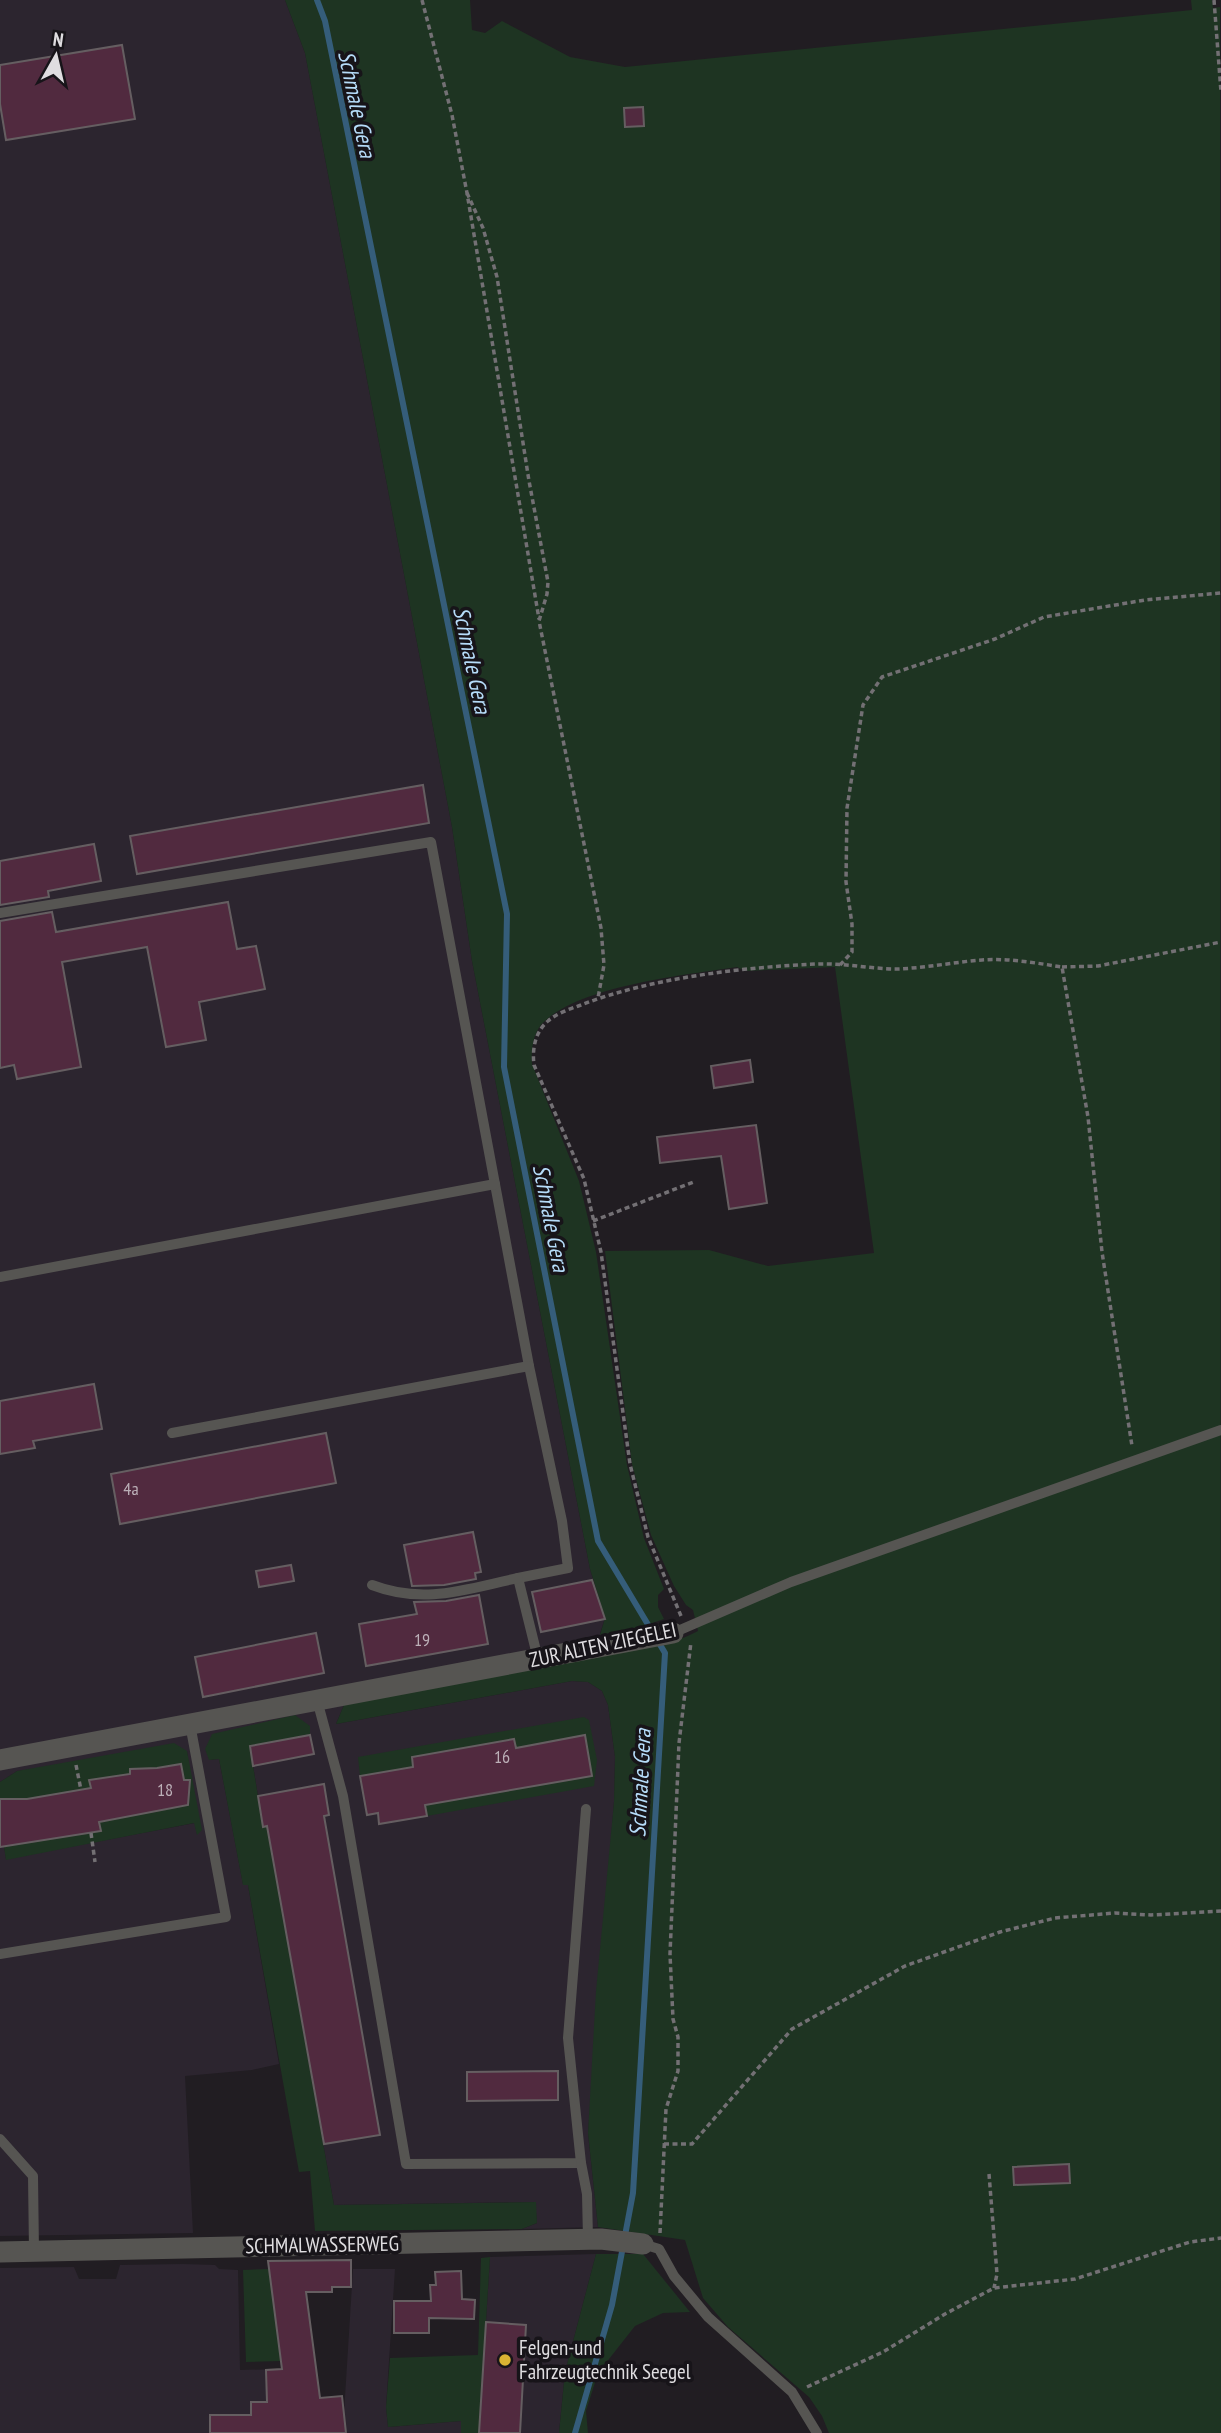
<svg xmlns="http://www.w3.org/2000/svg" width="1221" height="2433" font-family="'PT Sans Narrow',sans-serif">
<rect width="100%" height="100%" fill="#211d22"/>
<g fill="#2c252f">
<path d="M0,0H285L305,53L452,827L472,961L590,1569L605,1618L593,1656L344,1705L336,1724L572,1681L588,1682L602,1691L608,1705L615,1757L614,1802L588,2133L598,2227L522,2229L537,2223L535,2202L334,2205L267,1827H263L250,1747L309,1726L209,1760L219,1759L243,1884L248,1885L279,2064L252,2070L185,2076L193,2233L0,2236V1847L4,1846L6,1859L195,1823L197,1835L187,1751L17,1771L0,1782Z"/>
<path d="M596,2254L565,2372L559,2433H479L490,2257Z"/>
<path d="M183,2264L215,2265L219,2269L238,2270L240,2370L282,2369L290,2418L344,2413L353,2269H395L386,2407L388,2427L461,2421V2433H0V2268L74,2267L79,2279H116L120,2265Z"/>
</g>
<g fill="#1e3422">
<path d="M285,0H470L472,30L485,33L502,21L570,57L625,67L1192,10L1191,0H1212L1213,8L1220,7L1221,2433H829L822,2416L809,2397L728,2327L703,2298L685,2240L598,2227L588,2133L596,1991L614,1802L615,1757L608,1705L602,1691L588,1682L572,1681L336,1724L344,1705C426,1690 508,1673 590,1657C628,1649 663,1650 698,1631L693,1610L686,1605L674,1586L651,1535L632,1464L605,1251L709,1250L768,1266L874,1253L835,967L745,971L737,967C685,975 586,985 546,1020C533,1030 531,1049 532,1064L579,1181L596,1252L627,1465L644,1538L664,1589L658,1595V1607L664,1619L641,1627L600,1635L605,1618L590,1569L472,961L452,827L305,53Z"/>
<path d="M295,1715L310,1726V1735L250,1747L263,1827L267,1826L334,2205L536,2202L537,2223L522,2229L315,2231L310,2171L299,2172L248,1885H243L219,1759L209,1760L205,1749L212,1734Z"/>
<path d="M584,1717L589,1720L597,1760L594,1786L427,1816L425,1805L592,1776L585,1736L516,1748L514,1739L412,1757L413,1767L360,1776L358,1757Z"/>
<path d="M174,1743L187,1751L202,1830L197,1835L194,1823L6,1860L4,1847H0V1782L17,1771Z"/>
<path d="M596,2254H643L690,2312L663,2313L635,2326L598,2373L586,2411L588,2433H559L565,2372Z"/>
<path d="M490,2257L479,2433H461V2421L388,2427L386,2407L390,2358L478,2355L481,2258Z"/>
<path d="M269,2269L281,2361L246,2362L243,2270Z"/>
</g>
<g fill="none" stroke-linecap="round" stroke-linejoin="round">
<path stroke="#355d7a" stroke-width="6" d="M317,0L325,21L507,914L504,1067L598,1541L665,1653L633,2193L612,2305L575,2433"/>
</g>
<g fill="#512a3f" stroke="#655e61" stroke-width="2">
<path d="M122,45L135,119L6,140L0,104V65Z"/>
<path d="M643,107L644,126L625,127L624,108Z"/>
<path d="M423,785L429,823L137,874L130,836Z"/>
<path d="M94,844L101,881L48,891L49,897L0,905V861Z"/>
<path d="M228,902L237,949L256,946L265,989L199,1002L206,1040L166,1047L147,947L62,962L81,1067L17,1079L14,1065L0,1068V921L52,912L56,932Z"/>
<path d="M750,1060L753,1082L714,1088L711,1066Z"/>
<path d="M756,1125L767,1203L729,1209L721,1156L660,1163L657,1137Z"/>
<path d="M94,1384L102,1429L33,1441L35,1448L0,1454V1401Z"/>
<path d="M326,1433L336,1483L120,1524L111,1474Z"/>
<path d="M473,1532L481,1572L475,1573L476,1579L444,1585L412,1586L404,1545Z"/>
<path d="M291,1565L294,1581L259,1587L256,1571Z"/>
<path d="M592,1580L605,1619L541,1632L532,1592Z"/>
<path d="M479,1595L488,1644L366,1666L359,1624L417,1614L414,1602L446,1601Z"/>
<path d="M316,1633L324,1673L203,1697L195,1657Z"/>
<path d="M310,1735L314,1754L253,1766L250,1746Z"/>
<path d="M585,1735L592,1776L425,1805L427,1816L379,1824L378,1813L367,1815L360,1776L413,1767L412,1757L514,1739L516,1748Z"/>
<path d="M181,1764L184,1780H190L188,1805L99,1822L101,1831L0,1847V1799H27L91,1788L89,1780L130,1774V1769L157,1768Z"/>
<path d="M324,1784L329,1815L324,1816L380,2135L324,2144L267,1826L263,1827L258,1796Z"/>
<path d="M558,2071V2100L467,2101V2072Z"/>
<path d="M1069,2164L1070,2183L1014,2185L1013,2167Z"/>
<path d="M351,2260V2287H332V2292H306L320,2398L342,2396L346,2433H210V2415H251V2402H267L266,2370L282,2369L268,2261Z"/>
<path d="M461,2271L462,2299L475,2300L474,2319L429,2318V2333H394V2301H431L430,2285H436L435,2272Z"/>
<path d="M486,2322L526,2325L520,2433H479Z"/>
</g>
<g fill="none" stroke-linecap="round" stroke-linejoin="round">
<g stroke="#737074" stroke-width="3.5" stroke-dasharray="5 3.5" stroke-linecap="butt">
<path d="M422,0L452,115L467,193L539,619"/>
<path d="M1214,0L1221,92"/>
<path d="M467,193L483,228L497,277L529,481L548,582L547,594L539,621L601,928L604,965L598,998"/>
<path d="M840,965L852,952V924L846,882L847,808L863,705L882,677L995,639L1044,617L1145,600L1221,593"/>
<path d="M1062,967L1098,966L1221,942"/>
<path d="M593,1221L696,1181"/>
<path d="M681,1616L648,1537L630,1464L601,1252L584,1179L534,1065C532,1049 535,1032 548,1021C557,1013 570,1009 581,1005C650,978 744,967 817,964C844,963 871,969 897,969C926,968 954,962 982,960C1009,958 1036,963 1062,967L1088,1117L1102,1252L1132,1446"/>
<path d="M76,1765L81,1790"/>
<path d="M91,1833L95,1862"/>
<path d="M664,2144H692L792,2029L905,1966L1000,1932L1055,1918L1115,1913L1151,1915L1221,1911"/>
<path d="M989,2174L997,2274L994,2288"/>
<path d="M660,2233L666,2109L678,2071V2037L673,2019L670,1954L679,1743L691,1642"/>
<path d="M807,2387L883,2352L945,2314L994,2288L1075,2279L1190,2242L1221,2238"/>
</g>
<g stroke="#565552" stroke-width="10">
<path d="M0,913L431,842L529,1366L562,1521L568,1568L518,1578L538,1659"/>
<path d="M0,1277L495,1184"/>
<path d="M172,1433L529,1366"/>
<path d="M372,1585C424,1605 466,1589 518,1578"/>
<path d="M673,1633L791,1582L1221,1430"/>
<path d="M317,1700L343,1796L406,2164L581,2163L568,2038L586,1809"/>
<path d="M0,1954L226,1917L190,1724"/>
<path d="M0,2139L33,2176L34,2252"/>
<path d="M581,2163L587,2194L588,2239"/>
<path d="M643,2244L659,2249L674,2276L708,2317L792,2392L817,2433"/>
</g>
<g stroke="#565552" stroke-width="21">
<path d="M0,1760L673,1633"/>
<path d="M0,2252L601,2239L643,2244"/>
</g>
</g>
<circle fill="#dab333" stroke="#171419" stroke-width="2.5" cx="505" cy="2360" r="7"/>
<g text-anchor="middle" stroke-width="7" stroke-linejoin="round" paint-order="stroke">
<g font-size="18" fill="#bcb0b8">
<text x="131" y="1495">4a</text>
<text x="422" y="1646">19</text>
<text x="502" y="1763">16</text>
<text x="165" y="1796">18</text>
</g>
<g font-size="21" fill="#dfdde0" stroke="#171419">
<text transform="translate(603 1645) rotate(-12)" y="7">ZUR ALTEN ZIEGELEI</text>
<text transform="translate(322 2245) rotate(-1)" y="7">SCHMALWASSERWEG</text>
</g>
<g font-size="21" fill="#dfdde0" stroke="#171419" text-anchor="start">
<text x="519" y="2355">Felgen-und<tspan x="519" dy="24">Fahrzeugtechnik Seegel</tspan></text>
</g>
<g font-size="23" font-style="italic" fill="#b6dcf9" stroke="#171419">
<text transform="translate(357 104) rotate(78)" y="8">Schmale Gera</text>
<text transform="translate(472 660) rotate(78)" y="8">Schmale Gera</text>
<text transform="translate(551 1218) rotate(79)" y="8">Schmale Gera</text>
<text transform="translate(640 1783) rotate(-87)" y="8">Schmale Gera</text>
</g>
</g>
<g transform="translate(56 56) rotate(8)" stroke="#171419" stroke-width="5" paint-order="stroke">
<path d="M0-5L12 26L0 18L-12 26Z" fill="#dfdde0"/>
<text y="-10" font-size="19" font-weight="bold" text-anchor="middle" fill="#dfdde0">N</text>
</g>
</svg>
